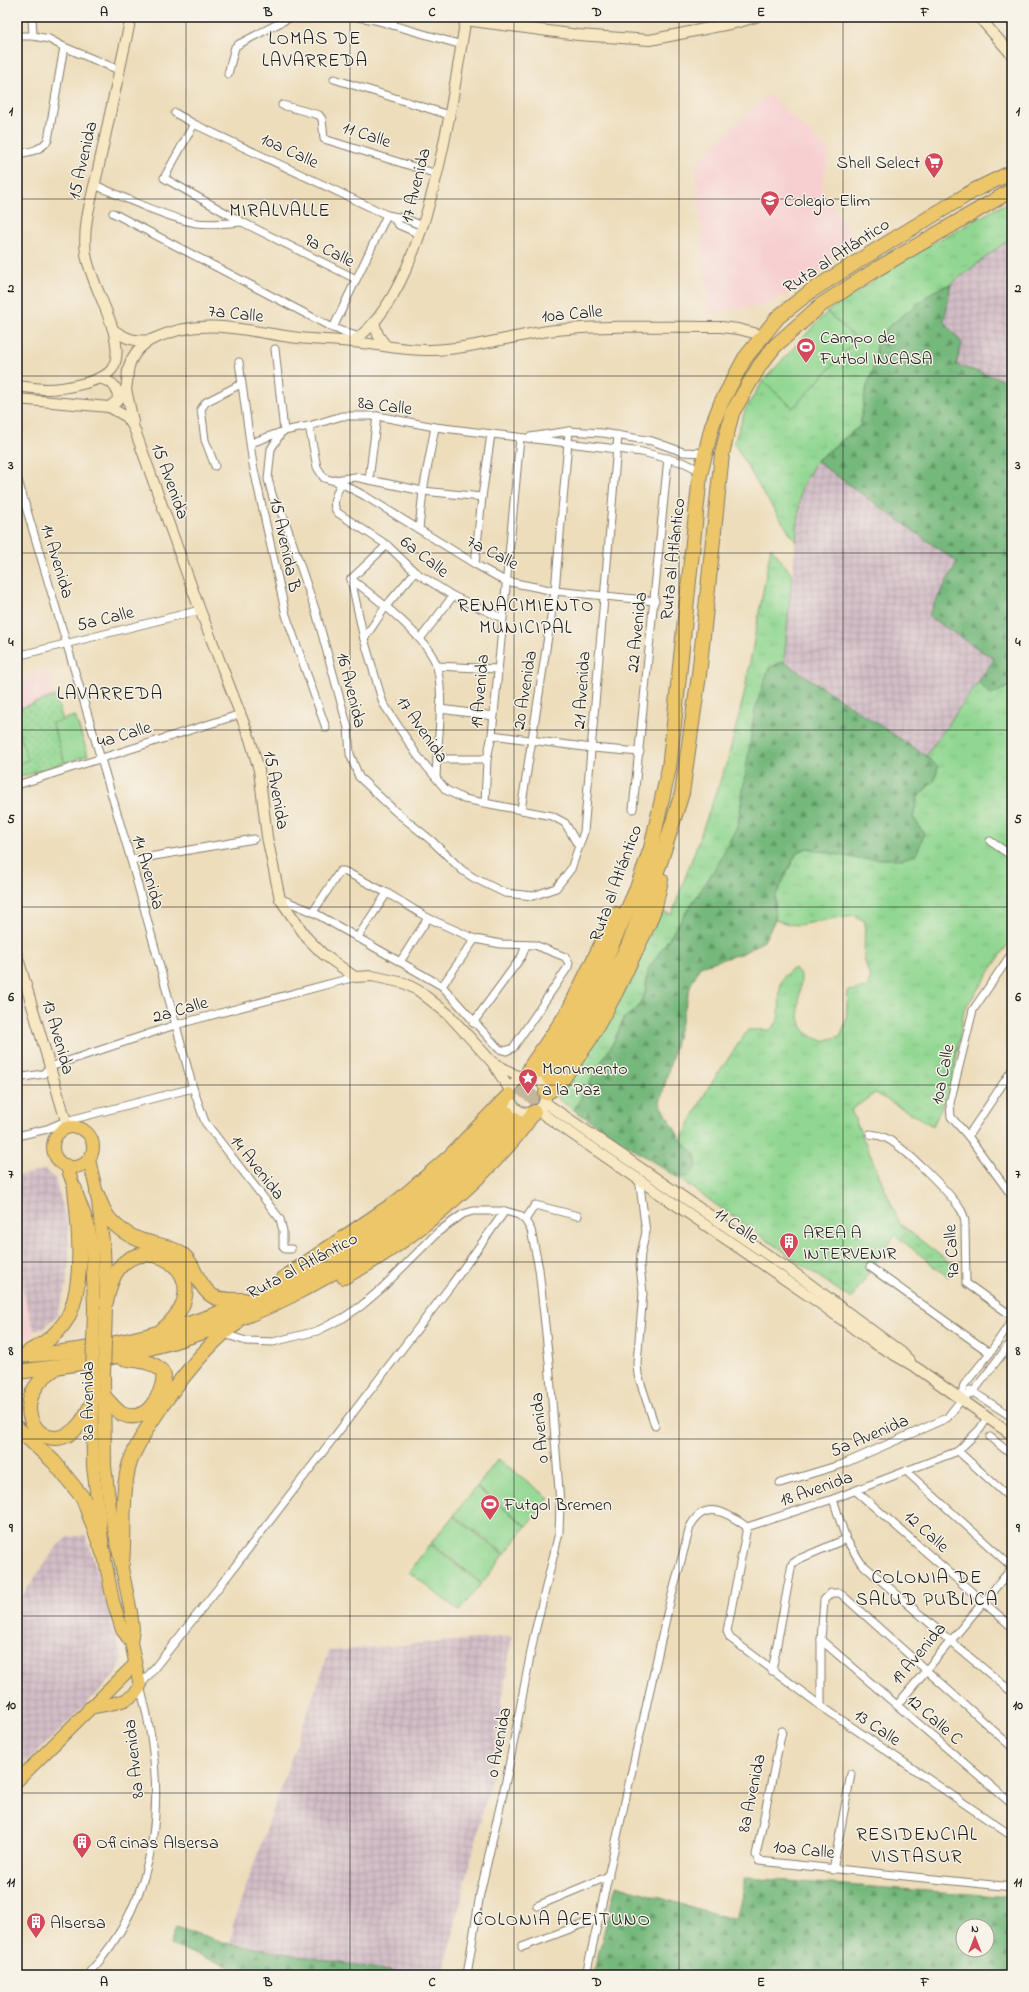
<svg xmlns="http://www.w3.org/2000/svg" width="1029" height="1992" font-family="'Indie Flower',sans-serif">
<defs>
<pattern id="industrial-grid" width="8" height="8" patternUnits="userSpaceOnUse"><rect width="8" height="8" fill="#d2bdc6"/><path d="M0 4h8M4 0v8" fill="none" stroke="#b4a2aa"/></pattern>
<pattern id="grass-tufts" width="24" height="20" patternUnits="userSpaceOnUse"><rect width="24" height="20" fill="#91d791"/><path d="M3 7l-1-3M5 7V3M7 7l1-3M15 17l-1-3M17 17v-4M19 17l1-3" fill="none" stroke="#7cb87c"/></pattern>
<pattern id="forest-firs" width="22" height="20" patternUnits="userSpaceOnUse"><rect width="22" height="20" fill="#74b87b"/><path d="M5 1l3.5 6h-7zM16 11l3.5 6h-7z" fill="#5e9564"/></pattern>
<pattern id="park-dots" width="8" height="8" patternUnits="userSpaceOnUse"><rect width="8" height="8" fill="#91d791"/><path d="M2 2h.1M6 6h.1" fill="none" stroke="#7cb87c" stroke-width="1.8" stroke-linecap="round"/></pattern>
</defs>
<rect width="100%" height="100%" fill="#f7f3e8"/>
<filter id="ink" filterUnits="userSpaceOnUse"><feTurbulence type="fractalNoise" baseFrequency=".025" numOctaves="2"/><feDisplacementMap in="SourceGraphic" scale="8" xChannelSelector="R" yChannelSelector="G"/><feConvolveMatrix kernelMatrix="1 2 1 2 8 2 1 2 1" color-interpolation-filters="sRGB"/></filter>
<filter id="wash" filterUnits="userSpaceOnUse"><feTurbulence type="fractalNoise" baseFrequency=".012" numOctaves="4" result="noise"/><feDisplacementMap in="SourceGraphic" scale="16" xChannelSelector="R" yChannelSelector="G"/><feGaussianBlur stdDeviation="0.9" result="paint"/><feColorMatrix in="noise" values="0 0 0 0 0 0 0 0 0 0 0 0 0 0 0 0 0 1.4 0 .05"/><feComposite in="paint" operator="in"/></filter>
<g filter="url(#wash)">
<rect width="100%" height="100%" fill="#edddbb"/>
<g fill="#f7cfd1">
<path d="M768,94L830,152L821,187L858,247L824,260V268L786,296H775L772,304L708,313L696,162Z"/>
<path d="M48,671L55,696L17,709V680Z"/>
<path d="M17,1269L35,1335L17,1343Z"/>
</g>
<g fill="url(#industrial-grid)">
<path d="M1012,237V386L1001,379L956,365L944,322L951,284Z"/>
<path d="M816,461L957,562L928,616L994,659L926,756L784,662L801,489Z"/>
<path d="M45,1170L55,1179L68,1227L69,1261L66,1286L57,1315L45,1327L34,1330L17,1269V1176Z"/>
<path d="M86,1535L123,1660L116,1674L34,1756L17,1769V1603L58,1545L68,1537Z"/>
<path d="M512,1636L490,1782L443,1975H412L230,1944L235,1918L329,1651Z"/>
</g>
<g fill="url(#grass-tufts)" stroke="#567a56">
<path d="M1012,200V237L951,284L934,291L876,344V360L865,393L860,426L816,461L801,489L796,542L763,493L734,443L746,408L763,381L793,408L857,339L827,312L913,254Z"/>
<path d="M771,547L792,575L784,662L776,664L744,786L738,825L715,869L648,970L645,993L637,1009L624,1018L614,1041L574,1110L558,1099L615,1010L661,912L672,914L727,762L744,695Z"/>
<path d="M978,682L991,695L1012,685V938L964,1010L952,1085L933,1126L875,1093L851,1110L900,1224L956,1268L948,1277L895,1235L851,1299L675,1176L687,1177L696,1155L681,1140L708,1088L748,1030H770C773,1027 777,1023 778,1020C783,1000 772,979 795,968L801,976C801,991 795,1013 802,1027C806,1035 816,1038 823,1041L841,1036L846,1020L848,991L867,988L870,978L864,958L865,921L853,915L798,925L789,924L775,920V897L797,852L808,848L858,859L880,858L924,834L913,817L918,796L935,780L938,767L926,756Z"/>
</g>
<g fill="url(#forest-firs)" stroke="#486a4c" fill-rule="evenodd">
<path d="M951,284L944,322L962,343L956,365L1001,379L1012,386V685L991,695L978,682L994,659L928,616L957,562L816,461L860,426L865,393L876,360V344L887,328L934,291Z"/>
<path d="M784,662L926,756L938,767L935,780L918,797L913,817L924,834L917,854L903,859H858L808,848L797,852L775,897V920L764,941L743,953L700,966L691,984L660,1103L681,1140L696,1155V1168L687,1177L675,1176L574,1110L614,1041L624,1018L637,1009L645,993L648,970L715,869L738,825L755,709L769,668Z"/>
<path d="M746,1878L1012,1897V1975H593L616,1885L736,1920ZM963,1926H987V1950H963Z"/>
<path d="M176,1927L230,1944L412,1975H252L170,1945Z"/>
</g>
<path fill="url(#park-dots)" stroke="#567a56" d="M55,696L63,720L75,716L88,755L17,778V709Z"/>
<g fill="#91d791" stroke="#567a56">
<path d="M827,312L857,339L793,408L763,381Z"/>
<path d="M75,716L88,755L65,763L52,723Z"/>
<path d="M17,727L28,760L17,764Z"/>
<path d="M498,1459L549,1498L527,1526L477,1487Z"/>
<path d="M476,1487L526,1526L505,1554L454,1515Z"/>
<path d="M453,1516L504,1555L482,1583L431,1543Z"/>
<path d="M430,1544L481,1584L459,1611L409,1572Z"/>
</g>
</g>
<g filter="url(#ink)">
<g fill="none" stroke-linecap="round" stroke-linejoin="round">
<g stroke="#c3b69b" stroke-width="14" stroke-dasharray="14 7" stroke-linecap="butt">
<path d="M507,1113L540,1071"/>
<path d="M515,1119L549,1078"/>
</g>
<defs>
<g id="street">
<path d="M32,17L33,36"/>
<path d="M358,17L375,20L462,45"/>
<path d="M393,25L394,17"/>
<path d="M17,36H33L49,39L64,47L119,70"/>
<path d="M228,74L235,47L239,44L291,17"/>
<path d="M334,79L449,115"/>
<path d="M282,105L319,115L322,119L324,139L437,174"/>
<path d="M175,113L194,124L387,215L403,218L423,226"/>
<path d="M194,124L164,178L242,222L356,279"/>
<path d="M17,154C30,152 40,151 48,140L64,47"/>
<path d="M95,185C123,197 167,218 196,223C211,225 227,223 242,222"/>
<path d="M113,213L333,328L359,337"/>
<path d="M392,217L399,225L420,234"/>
<path d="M333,328L387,215"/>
<path d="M275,349L284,431"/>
<path d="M239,362L253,465L286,615L326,728"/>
<path d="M309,426L317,467L324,478L341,483L365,496L475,564L505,581L555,591L655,601"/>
<path d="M281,433L271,449L268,479L273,498L284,518L316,612L348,728L350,754L359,777L395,811L432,841L462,870L474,878L505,893L533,896L556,888L571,869L584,832L618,435"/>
<path d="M530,437L569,431L603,433L652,441L683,452L706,453"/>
<path d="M251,443L284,431L309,426L342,416H377L435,427L642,452L685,463L701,471"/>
<path d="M215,466L205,440L201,409L206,402L241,384"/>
<path d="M17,477L131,860L193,1088L205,1122L280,1219L283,1231V1247L285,1249H291"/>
<path d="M335,480L355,477L423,491L482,497"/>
<path d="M369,480L377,416"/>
<path d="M341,483C337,493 330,504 338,513L387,545L415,572L453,596L502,618"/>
<path d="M419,529L423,491L435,427"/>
<path d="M475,564L482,497L491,434"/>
<path d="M351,579L364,639L383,703L417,755L446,790L464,799L552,816L565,823L579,847"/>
<path d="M351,579C375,597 429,638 437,667C444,696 439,729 437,759"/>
<path d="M351,579L387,545"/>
<path d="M364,639L386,606L415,572"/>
<path d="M420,639L453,596"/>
<path d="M17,656L200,610"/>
<path d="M437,666L498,669"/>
<path d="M440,709L494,716"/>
<path d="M492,735L592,748L640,752"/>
<path d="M436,777L437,759H487"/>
<path d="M17,785L241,714"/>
<path d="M485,803L487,759L492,735L520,438"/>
<path d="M633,809L668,458"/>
<path d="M521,810L555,591L569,431"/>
<path d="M990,841L1012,856"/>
<path d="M131,860L254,839"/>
<path d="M281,899L313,912L442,986L499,1049L506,1051L513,1048L568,967L569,963L565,957L535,945L501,944L475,939L428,918L387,893L344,871H340L313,912"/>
<path d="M357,938L387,893"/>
<path d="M1012,953L973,1010L950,1103L951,1117L968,1136L1012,1196"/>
<path d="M400,962L428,918"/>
<path d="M442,986L475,939"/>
<path d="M473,1023L522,956L526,945"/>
<path d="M17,1078L43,1074L50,1067L175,1025L355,977"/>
<path d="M870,1134C874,1135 879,1135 883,1137C900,1142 951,1194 961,1210C964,1215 965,1220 965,1225L966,1283L1012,1316"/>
<path d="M17,1136L47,1129L66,1121L193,1088"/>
<path d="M968,1136L1012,1070"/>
<path d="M639,1178L646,1232L641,1253L640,1266L643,1293L637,1363L638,1375L655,1426"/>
<path d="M525,1220L535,1205L578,1216"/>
<path d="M870,1267L990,1353"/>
<path d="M224,1334L246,1341L273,1342L317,1331L343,1318L361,1306L381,1289L438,1232L463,1214L473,1211H505L519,1215L525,1220L531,1230L539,1269L549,1362L560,1503L559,1533L534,1636L507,1776L480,1894L467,1975"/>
<path d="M970,1390L1012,1417"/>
<path d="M961,1400L964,1385L990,1353L1012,1320"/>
<path d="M990,1437L1012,1455"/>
<path d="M958,1451L1012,1500"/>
<path d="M906,1471L1012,1567"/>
<path d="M780,1483L843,1464L947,1418L961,1400L973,1392L1012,1341"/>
<path d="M856,1491L1012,1627"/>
<path d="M833,1499L846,1539L861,1563L956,1646L1012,1692"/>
<path d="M747,1527L727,1631L730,1638L821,1706L1012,1836"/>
<path d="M747,1527L833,1499L958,1451L980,1429L987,1418"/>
<path d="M821,1640L1012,1804"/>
<path d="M772,1671L792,1564L799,1559L846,1539"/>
<path d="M897,1705L1012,1568"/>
<path d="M821,1706V1640L824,1600L831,1593H840L1012,1747"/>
<path d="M782,1731L756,1855L759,1861L1012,1887"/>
<path d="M833,1870L851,1774"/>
<path d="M537,1906L609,1876"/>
<path d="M522,1947L599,1918"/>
<path d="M87,1975C163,1895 168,1788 140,1686L219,1587L452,1284L505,1211"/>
<path d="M586,1975L667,1614L690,1527C704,1498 728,1513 747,1527"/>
</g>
<g id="secondary">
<path d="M979,17L1012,55"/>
<path d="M465,20L578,35L650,40L739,22L756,17"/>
<path d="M374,322L378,335L386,346"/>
<path d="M115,331C127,339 135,342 150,340"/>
<path d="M352,342C428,293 452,101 466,17"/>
<path d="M99,378C113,382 118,386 118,401"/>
<path d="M17,386C27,387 37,389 47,389C63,389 103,382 112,369C130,341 90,286 86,254C82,223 93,195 99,165C110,116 120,66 131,17"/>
<path d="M126,389L133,422"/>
<path d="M17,399L109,407C116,402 122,398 125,391C128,385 127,377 128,371C130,357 140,345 153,339C207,315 245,332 299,338C317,340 335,340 352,342C378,344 405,351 431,350C473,349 514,335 556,330C611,325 666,327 721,327L738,329L762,335"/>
<path d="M109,407L127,417L134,428L200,610L250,739L259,770L267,837L280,899L307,938L323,954L355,977L372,976L404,983L419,991L448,1014L492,1062L510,1090"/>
<path d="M17,955L68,1128"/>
<path d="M494,1063L521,1078"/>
<circle cx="528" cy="1095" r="18"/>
<path d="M544,1102L803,1279L901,1352L910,1361"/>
<path d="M537,1110L815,1300L872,1342L917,1368L1012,1435"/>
</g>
<g id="primary">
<circle cx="73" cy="1147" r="20"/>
<path d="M89,1159L97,1194L104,1250L106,1296"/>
<path d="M66,1165L88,1224L92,1246L94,1310"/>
<path d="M92,1374L93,1467L104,1555L113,1601L122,1630L131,1642"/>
<path d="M89,1708C106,1704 133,1704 140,1686L131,1642L133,1629L131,1612L111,1515L105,1466L104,1374"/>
<path d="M17,1781L135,1664"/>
</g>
<g id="highway">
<path d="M540,1071L591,992L637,888L651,848L669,768L674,724L700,475L712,426L721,403L745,358L778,317L811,291L868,255L973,191L1012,172"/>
<path d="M526,1077L531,1066L568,1012L616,914"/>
<path d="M549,1078L583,1029L628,946L660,863L682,793L699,675L722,454L732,413L760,365L775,346L821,305L877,269L1012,190"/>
<path d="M546,1093L558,1086L590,1039L616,992L648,925L655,907L661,880"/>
<path d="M97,1194C100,1201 102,1208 106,1214C113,1226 130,1237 143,1241C157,1245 170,1246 183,1255C189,1260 192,1266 195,1273C210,1300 213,1300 244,1300"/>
<path d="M344,1277C408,1244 494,1172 534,1112"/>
<path d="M284,1278L398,1201L449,1157L509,1095"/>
<path d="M106,1302C109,1290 111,1278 119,1268C150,1230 223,1280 162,1330"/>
<path d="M30,1351C46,1343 59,1333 68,1317C85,1283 79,1226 75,1189"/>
<path d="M17,1356C133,1350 254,1310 352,1247C410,1210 461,1163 507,1113"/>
<path d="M53,1370C0,1406 47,1465 80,1424C85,1418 88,1411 91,1405"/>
<path d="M17,1372C221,1350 379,1274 515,1119"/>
<path d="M104,1397C110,1402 115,1410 122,1414C147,1425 162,1395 164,1375C156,1360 138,1361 122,1358"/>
<path d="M17,1428L54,1462L83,1498L104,1555"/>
<path d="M122,1563C125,1532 121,1499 128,1469C136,1433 205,1342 236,1324"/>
</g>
</defs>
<use href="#street" stroke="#847c6c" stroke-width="9"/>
<use href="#secondary" stroke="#847c6c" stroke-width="12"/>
<use href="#primary" stroke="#847c6c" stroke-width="14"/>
<use href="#highway" stroke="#847c6c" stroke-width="16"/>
<use href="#street" stroke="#fff" stroke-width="7"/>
<use href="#secondary" stroke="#f7e8c3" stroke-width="10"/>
<use href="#primary" stroke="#ecc669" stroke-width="12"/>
<use href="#highway" stroke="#ecc669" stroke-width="14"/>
<defs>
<g id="primary-bridge">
<path d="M92,1374L94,1310"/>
<path d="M104,1374L106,1309"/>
</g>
</defs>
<use href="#primary-bridge" stroke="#847c6c" stroke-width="14" stroke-linecap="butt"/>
<use href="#primary-bridge" stroke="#ecc669" stroke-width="12"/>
</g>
</g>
<path fill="none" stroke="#1c1c1c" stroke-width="1" stroke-opacity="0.55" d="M186,17V1975M350,17V1975M514,17V1975M679,17V1975M843,17V1975M17,199H1012M17,376H1012M17,553H1012M17,730H1012M17,907H1012M17,1085H1012M17,1262H1012M17,1439H1012M17,1616H1012M17,1793H1012"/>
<defs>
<symbol id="supermarket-pin" viewBox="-11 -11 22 30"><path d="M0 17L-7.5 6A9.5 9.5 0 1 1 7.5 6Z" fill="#d1495b" stroke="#f7f3e8"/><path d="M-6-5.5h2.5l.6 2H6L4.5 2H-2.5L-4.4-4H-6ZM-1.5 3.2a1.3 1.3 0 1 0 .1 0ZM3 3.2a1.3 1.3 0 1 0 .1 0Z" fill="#fff"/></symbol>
<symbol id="school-pin" viewBox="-11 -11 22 30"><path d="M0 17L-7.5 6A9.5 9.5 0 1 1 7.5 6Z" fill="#d1495b" stroke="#f7f3e8"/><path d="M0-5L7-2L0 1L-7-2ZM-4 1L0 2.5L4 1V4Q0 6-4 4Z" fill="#fff"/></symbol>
<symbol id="stadium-pin" viewBox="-11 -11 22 30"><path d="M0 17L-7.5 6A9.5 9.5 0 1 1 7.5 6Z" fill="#d1495b" stroke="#f7f3e8"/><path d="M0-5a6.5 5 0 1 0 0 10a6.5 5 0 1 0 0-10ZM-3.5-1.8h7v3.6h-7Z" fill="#fff"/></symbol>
<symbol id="sight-pin" viewBox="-11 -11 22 30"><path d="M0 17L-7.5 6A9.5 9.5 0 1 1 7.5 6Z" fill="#d1495b" stroke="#f7f3e8"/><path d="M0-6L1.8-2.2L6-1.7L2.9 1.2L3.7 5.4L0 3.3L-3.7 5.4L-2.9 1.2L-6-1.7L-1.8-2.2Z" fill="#fff"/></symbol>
<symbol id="building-pin" viewBox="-11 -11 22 30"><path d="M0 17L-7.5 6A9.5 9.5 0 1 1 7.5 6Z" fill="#d1495b" stroke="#f7f3e8"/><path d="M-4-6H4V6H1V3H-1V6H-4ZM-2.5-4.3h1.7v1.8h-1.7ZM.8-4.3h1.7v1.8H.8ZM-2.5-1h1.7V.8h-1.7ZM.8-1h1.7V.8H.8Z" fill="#fff"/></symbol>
</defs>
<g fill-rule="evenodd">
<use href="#supermarket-pin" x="923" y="151" width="22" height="30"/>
<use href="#school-pin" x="759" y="189" width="22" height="30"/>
<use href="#stadium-pin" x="795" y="336" width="22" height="30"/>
<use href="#sight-pin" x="517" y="1067" width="22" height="30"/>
<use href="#building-pin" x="778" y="1231" width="22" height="30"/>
<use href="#stadium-pin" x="479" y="1493" width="22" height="30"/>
<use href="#building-pin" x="71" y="1831" width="22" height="30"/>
<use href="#building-pin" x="25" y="1911" width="22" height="30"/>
</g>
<g text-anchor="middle" stroke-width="3" stroke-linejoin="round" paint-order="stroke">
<g font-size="18" fill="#1c1c1c" stroke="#f7f3e8">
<text transform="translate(367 134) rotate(18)" y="6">11 Calle</text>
<text transform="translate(290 150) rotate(25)" y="6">10a Calle</text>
<text transform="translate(82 160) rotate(-77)" y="6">15 Avenida</text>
<text transform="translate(415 185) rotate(-76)" y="6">17 Avenida</text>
<text transform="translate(330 250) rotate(27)" y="6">9a Calle</text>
<text transform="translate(836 255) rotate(-33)" y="6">Ruta al Atlántico</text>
<text transform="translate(236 313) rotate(6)" y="6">7a Calle</text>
<text transform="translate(572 313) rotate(-5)" y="6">10a Calle</text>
<text transform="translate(385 405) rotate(7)" y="6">8a Calle</text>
<text transform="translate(171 481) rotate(70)" y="6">15 Avenida</text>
<text transform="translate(286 545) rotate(78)" y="6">15 Avenida B</text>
<text transform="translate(493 552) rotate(27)" y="6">7a Calle</text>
<text transform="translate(425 556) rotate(38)" y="6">6a Calle</text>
<text transform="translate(672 559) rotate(-84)" y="6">Ruta al Atlántico</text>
<text transform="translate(58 561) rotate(73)" y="6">14 Avenida</text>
<text transform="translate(105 618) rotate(-14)" y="6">5a Calle</text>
<text transform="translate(636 632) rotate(-84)" y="6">22 Avenida</text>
<text transform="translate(352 690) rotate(76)" y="6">16 Avenida</text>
<text transform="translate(524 690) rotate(-81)" y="6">20 Avenida</text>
<text transform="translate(581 690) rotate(-86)" y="6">21 Avenida</text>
<text transform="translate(479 691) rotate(-85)" y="6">19 Avenida</text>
<text transform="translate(423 729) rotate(55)" y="6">17 Avenida</text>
<text transform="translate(124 734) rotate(-17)" y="6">4a Calle</text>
<text transform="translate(277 790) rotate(80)" y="6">15 Avenida</text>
<text transform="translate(149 872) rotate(74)" y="6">14 Avenida</text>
<text transform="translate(615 883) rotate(-70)" y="6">Ruta al Atlántico</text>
<text transform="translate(180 1009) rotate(-16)" y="6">2a Calle</text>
<text transform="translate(59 1037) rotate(74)" y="6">13 Avenida</text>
<text transform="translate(942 1074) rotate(-79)" y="6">10a Calle</text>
<text transform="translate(258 1167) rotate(52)" y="6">14 Avenida</text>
<text transform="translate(737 1225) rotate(35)" y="6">11 Calle</text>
<text transform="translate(951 1251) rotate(-94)" y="6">9a Calle</text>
<text transform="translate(302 1265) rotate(-28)" y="6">Ruta al Atlántico</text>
<text transform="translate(87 1401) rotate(-90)" y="6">8a Avenida</text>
<text transform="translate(539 1428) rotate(-95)" y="6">0 Avenida</text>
<text transform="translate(869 1435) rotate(-23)" y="6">5a Avenida</text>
<text transform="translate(816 1488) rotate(-19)" y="6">18 Avenida</text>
<text transform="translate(927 1531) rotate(42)" y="6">12 Calle</text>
<text transform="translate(918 1653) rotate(-50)" y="6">19 Avenida</text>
<text transform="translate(935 1719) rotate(41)" y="6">12 Calle C</text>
<text transform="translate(878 1727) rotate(34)" y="6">13 Calle</text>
<text transform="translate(498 1742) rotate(-79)" y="6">0 Avenida</text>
<text transform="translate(133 1759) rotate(-96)" y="6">8a Avenida</text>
<text transform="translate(751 1793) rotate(-78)" y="6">8a Avenida</text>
<text transform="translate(804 1849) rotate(6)" y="6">10a Calle</text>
</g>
<g font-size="18" fill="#1c1c1c" stroke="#f7f3e8" text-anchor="start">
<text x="920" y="168" text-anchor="end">Shell Select</text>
<text x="784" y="206">Colegio Elim</text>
<text x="820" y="343">Campo de<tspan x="820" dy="21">Futbol INCASA</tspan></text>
<text x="542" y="1074">Monumento<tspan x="542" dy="21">a la Paz</tspan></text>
<text x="803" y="1238">AREA A<tspan x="803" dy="21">INTERVENIR</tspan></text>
<text x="504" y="1510">Futgol Bremen</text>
<text x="96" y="1848">Oficinas Alsersa</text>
<text x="50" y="1928">Alsersa</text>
</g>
<g font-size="19" letter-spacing="1" fill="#1c1c1c" stroke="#f7f3e8">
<text x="315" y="44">LOMAS DE<tspan x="315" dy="22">LAVARREDA</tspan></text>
<text x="280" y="216">MIRALVALLE</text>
<text x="526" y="611">RENACIMIENTO<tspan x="526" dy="22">MUNICIPAL</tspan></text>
<text x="110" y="699">LAVARREDA</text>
<text x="927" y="1583">COLONIA DE<tspan x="927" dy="22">SALUD PUBLICA</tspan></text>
<text x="917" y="1840">RESIDENCIAL<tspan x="917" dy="22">VISTASUR</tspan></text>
<text x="562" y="1925">COLONIA ACEITUNO</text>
</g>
</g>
<rect width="1029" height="1992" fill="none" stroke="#f7f3e8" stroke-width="44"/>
<g transform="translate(975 1938)"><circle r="19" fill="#f7f3e8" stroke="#9f9d96"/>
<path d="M0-3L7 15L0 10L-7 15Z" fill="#d1495b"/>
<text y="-6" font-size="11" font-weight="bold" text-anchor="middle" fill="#1c1c1c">N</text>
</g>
<rect x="22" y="22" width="985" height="1948" fill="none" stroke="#1c1c1c" stroke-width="1.5"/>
<g font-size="13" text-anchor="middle" font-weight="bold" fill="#1c1c1c">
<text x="104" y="16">A</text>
<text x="268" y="16">B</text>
<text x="432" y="16">C</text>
<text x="597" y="16">D</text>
<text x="761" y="16">E</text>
<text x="925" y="16">F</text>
<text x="11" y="115">1</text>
<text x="1018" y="115">1</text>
<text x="11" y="292">2</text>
<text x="1018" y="292">2</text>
<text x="11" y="469">3</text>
<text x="1018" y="469">3</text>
<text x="11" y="646">4</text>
<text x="1018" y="646">4</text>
<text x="11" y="823">5</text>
<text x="1018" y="823">5</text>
<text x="11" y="1001">6</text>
<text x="1018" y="1001">6</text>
<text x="11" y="1178">7</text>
<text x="1018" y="1178">7</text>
<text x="11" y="1355">8</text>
<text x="1018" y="1355">8</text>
<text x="11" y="1532">9</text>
<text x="1018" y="1532">9</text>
<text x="11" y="1709">10</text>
<text x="1018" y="1709">10</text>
<text x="11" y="1886">11</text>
<text x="1018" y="1886">11</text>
<text x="104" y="1986">A</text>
<text x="268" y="1986">B</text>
<text x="432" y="1986">C</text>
<text x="597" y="1986">D</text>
<text x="761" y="1986">E</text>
<text x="925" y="1986">F</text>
</g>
</svg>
